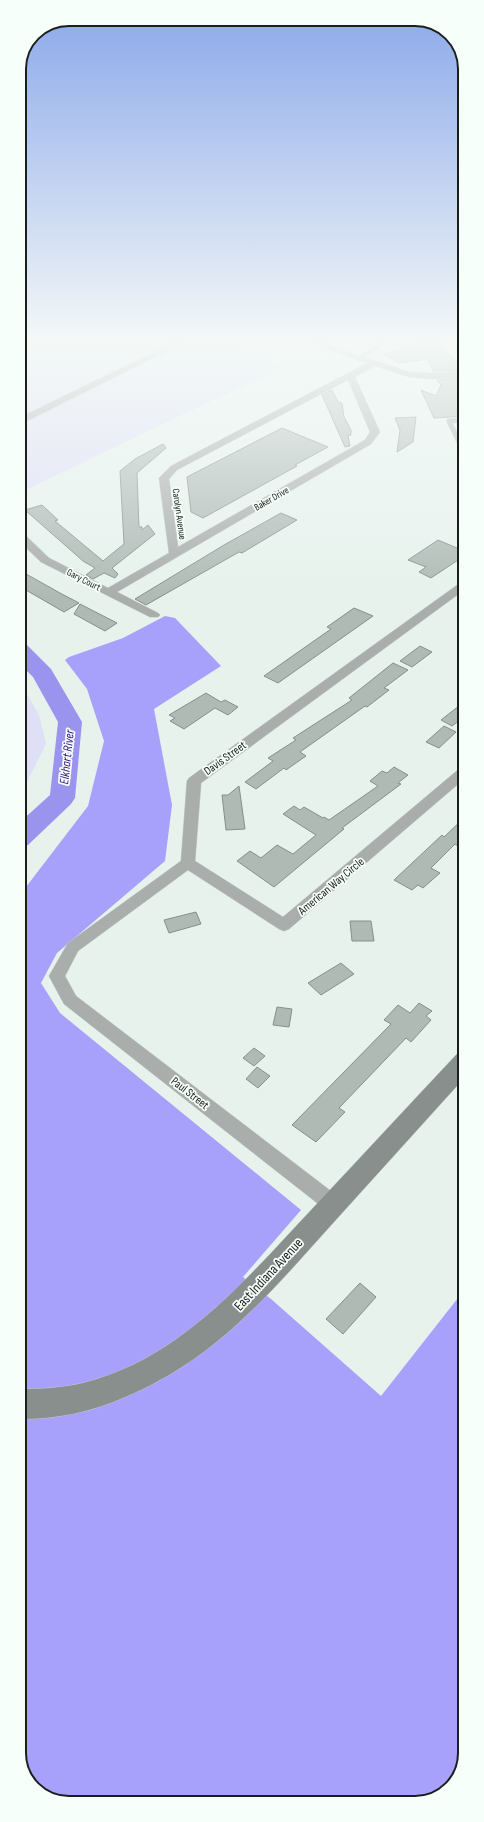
<svg xmlns="http://www.w3.org/2000/svg" width="484" height="1822" font-family="'Sofia Sans Condensed',sans-serif">
<rect width="100%" height="100%" fill="#e7f2ed"/>
<g fill="#dfdff6">
<path d="M19,343H222L284,366L19,493Z"/>
<path d="M19,680L39,715L46,744L24,788L19,792Z"/>
</g>
<path fill="#a7a1fc" d="M165,616L175,618L221,666L154,709L172,805L165,861L57,953L41,983L60,1013L301,1210L243,1277L271,1299L381,1396L465,1289V1753L454,1784L425,1802L66,1803L36,1791L20,1763L19,891L26,887L88,806L104,741L87,689L65,660L69,657L123,638Z"/>
<g fill="none" stroke-linecap="round" stroke-linejoin="round">
<path fill="#9b94ee" fill-rule="evenodd" d="M19,643L27,645L51,669L82,722L75,798L71,804L28,845L19,848V823L50,795L58,722L33,677L19,663Z"/>
</g>
<g fill="#afbab5" stroke="#86908b">
<path d="M435,343L454,359L460,370L433,371L427,359L400,363L383,354L418,344Z"/>
<path d="M464,378V416L434,418L421,390L436,396L441,385L437,380Z"/>
<path d="M332,390L338,402L342,403L344,417L351,430V435L348,436L350,446L345,447L322,395Z"/>
<path d="M416,417L413,442L397,452L400,430L395,418Z"/>
<path d="M282,428L328,447L295,465L297,466L203,518L191,512L187,477Z"/>
<path d="M163,444L166,448L137,473L139,527H142V530L148,525L155,534L112,568L118,574L115,578L104,573L93,579L86,575L95,568L83,561L25,510L42,505L58,520L55,521L103,561L124,544L120,471L135,459Z"/>
<path d="M281,513L297,520L242,553L239,552L146,605L135,599L224,545Z"/>
<path d="M438,540L464,551V556L431,578L419,572L426,567L408,560Z"/>
<path d="M19,570L60,593L79,603L64,612L19,586Z"/>
<path d="M80,604L117,623L105,631L74,614Z"/>
<path d="M354,608L373,616L278,683L264,676L331,629L327,627Z"/>
<path d="M420,646L432,652L412,667L400,661Z"/>
<path d="M393,663L408,670L384,688L389,690L367,707L365,706L300,752L306,756L286,770L284,768L256,789L245,782L273,761L268,758L296,740L293,738L352,700L349,698Z"/>
<path d="M206,693L221,702L225,700L238,707L228,715L215,708L184,729L170,721L175,718L169,715Z"/>
<path d="M464,702V717L452,726L441,720Z"/>
<path d="M444,726L456,732L439,748L426,742Z"/>
<path d="M394,767L408,775L398,783L401,784L342,828L344,829L274,887L237,861L250,851L261,858L277,845L293,854L316,835L283,814L294,806L300,810L304,807L323,818L324,817L329,820L378,786L370,781L382,771L387,773Z"/>
<path d="M239,786L245,829L226,830L222,795H228Z"/>
<path d="M464,818V850L455,844L431,868L440,873L423,888L418,885L412,890L394,880L442,835L444,837Z"/>
<path d="M196,912L201,924L169,933L164,920Z"/>
<path d="M350,921H371L374,941H352Z"/>
<path d="M341,963L354,974L321,995L308,983Z"/>
<path d="M419,1003L432,1011L426,1016L431,1020L411,1042L406,1038L339,1108L345,1112L316,1142L292,1125L391,1024L384,1020L398,1005L410,1013Z"/>
<path d="M277,1007L292,1009L289,1027L273,1025Z"/>
<path d="M254,1048L265,1056L254,1066L243,1058Z"/>
<path d="M257,1067L270,1076L258,1088L246,1079Z"/>
<path d="M360,1283L376,1297L343,1334L326,1319Z"/>
</g>
<g fill="none" stroke-linecap="round" stroke-linejoin="round">
<defs>
<g id="lane">
<path d="M360,358L383,343"/>
<path d="M464,420L449,421L464,452"/>
</g>
<g id="street">
<path d="M173,343H183L19,425V418Z"/>
<path d="M310,343H321L410,372L430,373L464,371V377L430,379L409,377L375,366L355,377L380,432L371,444L117,592L158,613L160,615L158,617H150L41,562L19,541V532L23,533L49,558L108,588L169,553L159,478L171,466L367,363ZM348,380L370,432L365,440L178,547L169,479L177,470Z"/>
<path d="M464,582V590L201,783L195,861L283,917L459,769L464,768V779L289,929L284,931L279,929L188,870L78,951L65,976L76,996L340,1198L342,1204L340,1210L333,1212L326,1210L64,1004L49,976L68,943L181,861L187,781L189,778L460,583Z"/>
</g>
<path id="secondary" d="M465,1052V1077C421,1126 377,1174 333,1223C269,1294 216,1359 125,1397C92,1412 56,1419 20,1419V1389C41,1389 62,1388 83,1383C181,1359 248,1277 314,1207C362,1156 409,1105 457,1054Z"/>
<path id="primary" d="M455,343H464V352L460,351Z"/>
</defs>
<use href="#lane" stroke="#c2ccc7" stroke-width="5.5"/>
<use href="#street" stroke="#c2ccc7" stroke-width="1"/>
<use href="#secondary" stroke="#c2ccc7" stroke-width="1"/>
<use href="#primary" stroke="#c2ccc7" stroke-width="2"/>
<use href="#lane" stroke="#a9aeac" stroke-width="4.5"/>
<use href="#street" fill="#a9aeac" fill-rule="evenodd"/>
<use href="#secondary" fill="#888f8c" fill-rule="evenodd"/>
<use href="#primary" fill="#707974" fill-rule="evenodd"/>
</g>
<linearGradient id="sky" x2="0" y2="1"><stop stop-color="#89a7ea"/><stop offset="0.57" stop-color="#f4f9f7"/><stop offset="1" stop-color="#f4f9f7" stop-opacity="0"/></linearGradient>
<rect width="484" height="598" fill="url(#sky)"/>
<g text-anchor="middle" stroke-width="3.5" stroke-linejoin="round" paint-order="stroke">
<g font-size="10" fill="#1a1e1c" stroke="#f6fffa">
<text transform="translate(271 498) rotate(-30)" y="4">Baker Drive</text>
<text transform="translate(180 514) rotate(82)" y="4">Carolyn Avenue</text>
<text transform="translate(84 579) rotate(27)" y="4">Gary Court</text>
</g>
<g font-size="12" fill="#1a1e1c" stroke="#f6fffa">
<text transform="translate(225 758) rotate(-36)" y="4">Davis Street</text>
<text transform="translate(331 886) rotate(-40)" y="4">American Way Circle</text>
<text transform="translate(190 1093) rotate(38)" y="4">Paul Street</text>
</g>
<g font-size="13" font-style="italic" fill="#30107a" stroke="#f6fffa">
<text transform="translate(66 757) rotate(-84)" y="5">Elkhart River</text>
</g>
<g font-size="14" fill="#1a1e1c" stroke="#f6fffa">
<text transform="translate(268 1274) rotate(-47)" y="5">East Indiana Avenue</text>
</g>
</g>
<path d="M0 0H484V1822H0ZM69 26H415A43 43 0 0 1 458 69V1753A43 43 0 0 1 415 1796H69A43 43 0 0 1 26 1753V69A43 43 0 0 1 69 26Z" fill="#f6fffa" fill-rule="evenodd"/>
<path fill="none" stroke="#1a1e1c" stroke-width="2" d="M69 26H415A43 43 0 0 1 458 69V1753A43 43 0 0 1 415 1796H69A43 43 0 0 1 26 1753V69A43 43 0 0 1 69 26Z"/>
</svg>
